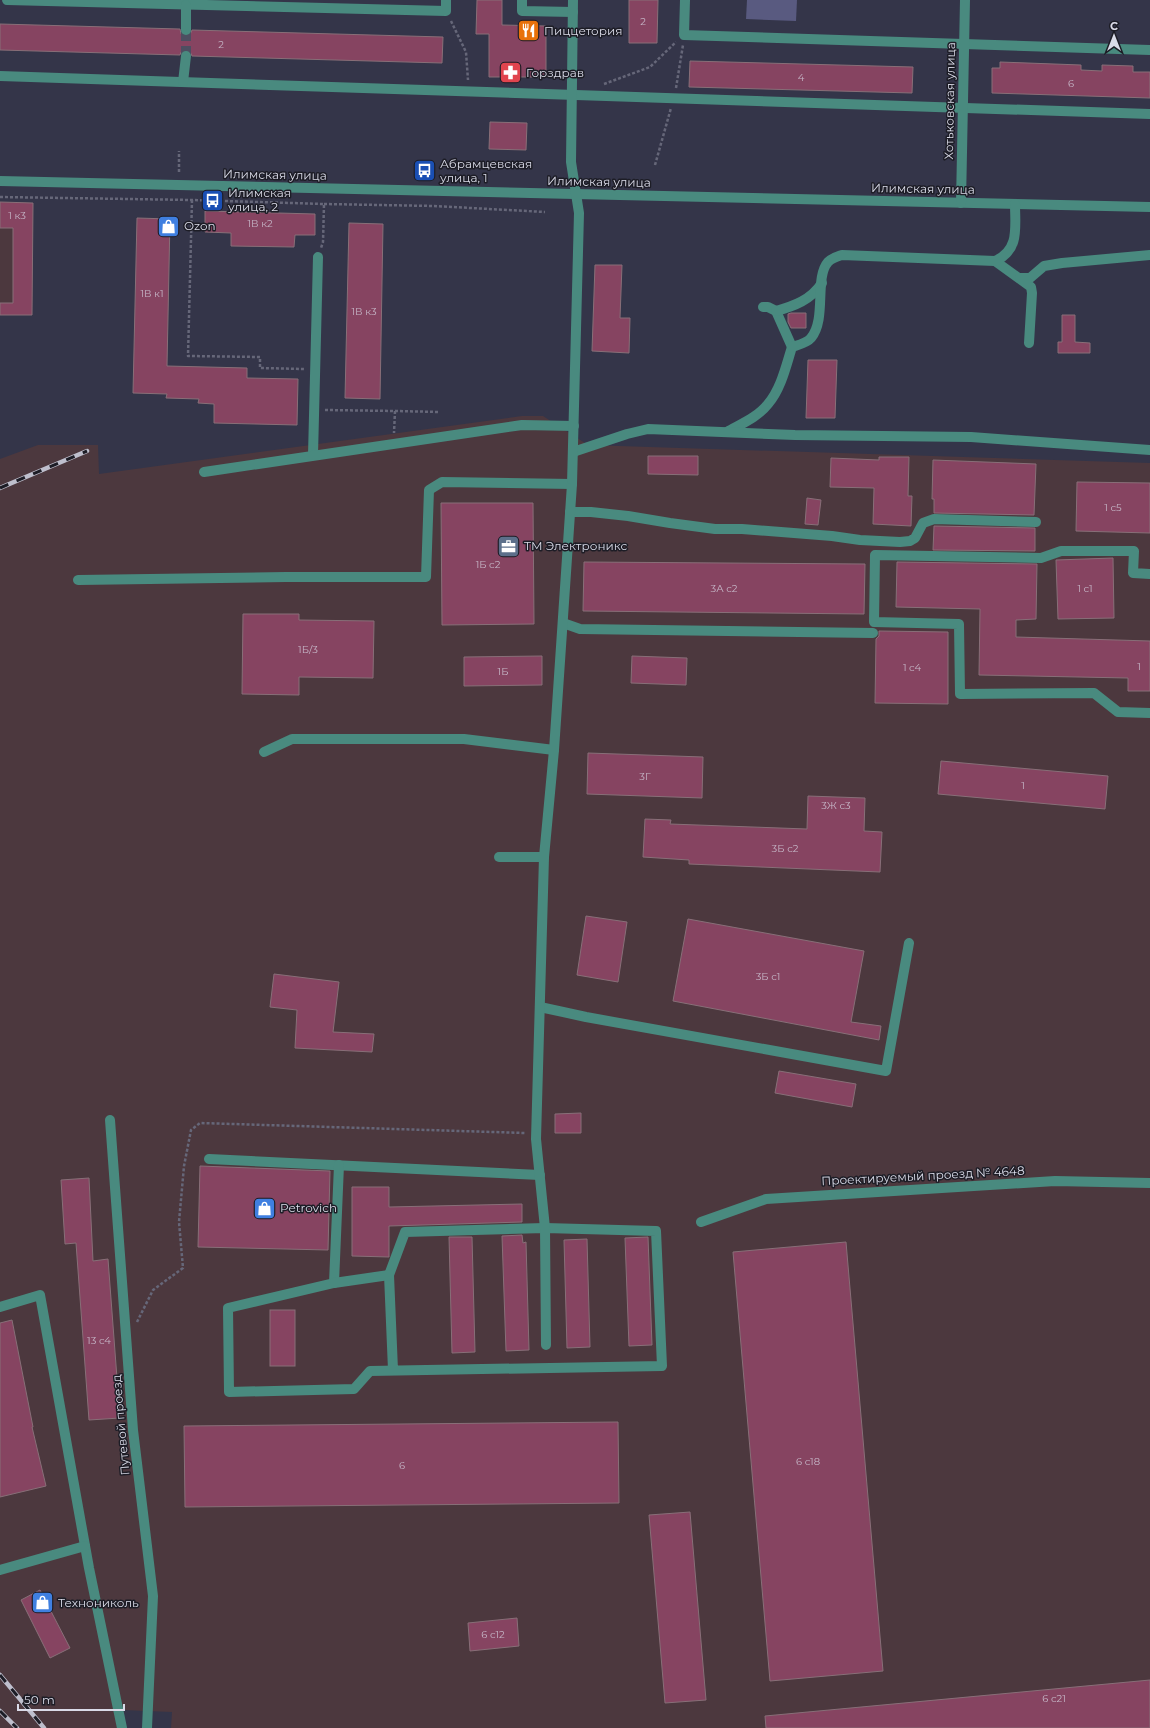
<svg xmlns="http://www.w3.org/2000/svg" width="1150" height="1728" font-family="Montserrat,sans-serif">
<rect width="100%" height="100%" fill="#343549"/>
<g fill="#4c383e">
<path d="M0,202L33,203L32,315H0Z"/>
<path d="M522,416H543L588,445L1150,463V1728H171L172,1712L123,1710L124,1728H0V459L38,445H98L99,474Z"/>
</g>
<path fill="#595a80" d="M747,0H797L796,21L746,19Z"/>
<g fill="#864461" stroke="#886f78">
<path d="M477,0H502V25L546,26V77H489V34H476Z"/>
<path d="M629,0H658L657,43H629Z"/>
<path d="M0,24L180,29L181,34L186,36L190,35L192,30L443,37L442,63L192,56L190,51L186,50L181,52L180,55L0,50Z"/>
<path d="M690,61L913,67L912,93L689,87Z"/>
<path d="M1000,62L1081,65V70L1102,71V65L1133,66V72H1150V98L992,93V68H1000Z"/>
<path d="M490,122L527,123L526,150L489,149Z"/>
<path d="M0,202L33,203L32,315H0V303H13V228H0Z"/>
<path d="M205,211L315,214V235H295L294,247L231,246V233L205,232Z"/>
<path d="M137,218L170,219L167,366L247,368V378L298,379L297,425L214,423V404L198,403L199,399L166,398L167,394L133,393Z"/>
<path d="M349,223L383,224L380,399L345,398Z"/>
<path d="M595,265H622L620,318H630L629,353L592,351Z"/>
<path d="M791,313H806V328H791L788,322V314Z"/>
<path d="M1062,315H1075V342L1090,343V353H1058V342H1062Z"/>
<path d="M808,360H837L835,418H806Z"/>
<path d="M648,456H698V475L648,474Z"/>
<path d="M879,457H909L908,496H912L911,526L873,524L874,488L830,487L831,458L879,460Z"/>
<path d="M933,460L1036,464L1034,515L934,513V499H932Z"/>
<path d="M1077,482L1150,483V533L1076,531Z"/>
<path d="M807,498L821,500L818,525L805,524Z"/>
<path d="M441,503H533L534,624L442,625Z"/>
<path d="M934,526L1035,528V551L933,550Z"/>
<path d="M1113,558L1114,618L1058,619L1056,560Z"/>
<path d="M584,562L865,564L864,614L583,611Z"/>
<path d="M897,562L1037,564L1036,619L1016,620V637L1150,641V691H1128V678L979,675L980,609L896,607Z"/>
<path d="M243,614H299V620L374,621L373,678L299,677V695L242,694Z"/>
<path d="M879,631L948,632V704L875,703L876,639L879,636Z"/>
<path d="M542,656V685L464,686V657Z"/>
<path d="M632,656L687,658L686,685L631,683Z"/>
<path d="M588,753L703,757L702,798L587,794Z"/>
<path d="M941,761L1108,776L1105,809L938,794Z"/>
<path d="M808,796L865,798L864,831L882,832L880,872L689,864V860L643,857L645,819L671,820L670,824L807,829Z"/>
<path d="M586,916L627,922L618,982L577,975Z"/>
<path d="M688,919L864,951L851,1022L881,1026L879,1040L673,1001Z"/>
<path d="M274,974L339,982L333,1032L374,1034L372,1052L295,1048L297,1010L270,1007Z"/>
<path d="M779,1071L856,1084L852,1107L775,1093Z"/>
<path d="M581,1113V1133H555V1114Z"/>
<path d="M200,1166L330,1171L328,1250L198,1247Z"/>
<path d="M89,1178L93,1261L108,1259L120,1418L89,1420L76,1243L65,1244L61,1180Z"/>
<path d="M352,1187H389V1207L522,1204V1222L389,1226V1257L352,1256Z"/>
<path d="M522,1235L523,1243L526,1242L529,1350L506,1351L502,1236Z"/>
<path d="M449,1237H472L475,1352L452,1353Z"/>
<path d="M648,1237L652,1345L629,1346L625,1238Z"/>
<path d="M587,1239L590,1347L567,1348L564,1240Z"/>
<path d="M846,1242L883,1671L770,1681L733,1252Z"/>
<rect x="270" y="1310" width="25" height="56"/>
<path d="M12,1320L33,1427H32L46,1486L0,1497V1323Z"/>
<path d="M618,1422L619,1503L185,1507L184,1426Z"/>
<path d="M690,1512L706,1700L665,1703L649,1515Z"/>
<path d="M40,1590L70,1648L50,1658L21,1600Z"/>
<path d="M517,1618L519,1646L470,1651L468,1623Z"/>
<path d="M1150,1680V1728H766L765,1716Z"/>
</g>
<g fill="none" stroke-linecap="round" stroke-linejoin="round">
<path stroke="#4d4e61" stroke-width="10" stroke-dasharray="10 5" stroke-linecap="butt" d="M186,56V30"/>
<g stroke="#666779" stroke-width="2.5" stroke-dasharray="3 2" stroke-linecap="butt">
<path d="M451,21L466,52L468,80"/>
<path d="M604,84L650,67L676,42"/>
<path d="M676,88L683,45"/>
<path d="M655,165L671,108"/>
<path d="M179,172V151"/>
<path d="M0,197L192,200L324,204L323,242L321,248"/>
<path d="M192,200L188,356L260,357V368L304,369"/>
<path d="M324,204L434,206L545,212"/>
<path d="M325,410L395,411L394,433"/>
<path d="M395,411L440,412"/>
<path d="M137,1322L153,1290L183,1268L179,1222L184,1166L191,1130L200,1123L525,1133"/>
</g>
<g stroke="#498a7f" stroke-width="10">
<path d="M7,0L446,11V0"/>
<path d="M522,0V11L573,12"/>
<path d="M685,0L684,35L1150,50"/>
<path d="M186,5V30"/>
<path d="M0,76L1150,114"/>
<path d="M183,82L186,56"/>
<path d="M0,181L1150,207"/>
<path d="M961,203L965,0"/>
<path d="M995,261L1031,287L1032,293L1029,343"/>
<path d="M1020,278H1030L1044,266L1062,263L1150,255"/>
<path d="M763,307H768L776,311L792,347"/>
<path d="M776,311C794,306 811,300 822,283"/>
<path d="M727,432C741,424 758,417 768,404C781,389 786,366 792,347C798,345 807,343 811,338C827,319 814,278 828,262C832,258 836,257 842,255L995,261C1020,250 1015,227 1015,204"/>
<path d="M573,452L627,434L648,429L795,435L971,437L1150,450"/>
<path d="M313,455L318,257"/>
<path d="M204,472L522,425L574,426"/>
<path d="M570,512H591L628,516L670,523L715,529H742L832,536L860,540L900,542L910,541L915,538L923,523L934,519L1036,522"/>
<path d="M1150,574L1133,573L1134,551H1061L1041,558L875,555L874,622L959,624L960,694L1094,693L1118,712L1150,713"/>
<path d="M78,580L286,577H426L429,490L442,482L572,484"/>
<path d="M563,623L580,629L873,633"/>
<path d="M264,752L292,739H464L554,750"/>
<path d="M499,857H544"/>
<path d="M540,1007L586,1017L886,1071L909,943"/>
<path d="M110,1120L133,1430L153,1596L147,1728"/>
<path d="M209,1159L540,1175"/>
<path d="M339,1165L334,1283L228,1308L229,1392L354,1389L370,1371L662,1366L656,1231L545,1228L405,1232L389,1275L393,1370"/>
<path d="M701,1222L766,1199L1055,1181L1150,1183"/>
<path d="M334,1283L389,1275"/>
<path d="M0,1307L40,1295L89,1568L122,1728"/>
<path d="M546,1345L545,1228L536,1139L544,857L554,750L572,484L579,213L571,162L573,0"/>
<path d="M0,1570L85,1546"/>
</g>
<defs>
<g id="rail">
<path d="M0,488L87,451"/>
<path d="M0,1675L44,1728"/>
<path d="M0,1711L17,1728"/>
</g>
</defs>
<use href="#rail" stroke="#bebfcd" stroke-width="4.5"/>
<use href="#rail" stroke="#1d1d26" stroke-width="3" stroke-dasharray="9" stroke-linecap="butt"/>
</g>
<defs>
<symbol id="restaurant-square" viewBox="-11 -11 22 22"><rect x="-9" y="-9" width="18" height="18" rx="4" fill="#e8710a" stroke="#1d1d26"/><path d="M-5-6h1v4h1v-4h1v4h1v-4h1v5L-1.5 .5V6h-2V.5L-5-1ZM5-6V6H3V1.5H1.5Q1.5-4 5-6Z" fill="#fff"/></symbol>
<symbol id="pharmacy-square" viewBox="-11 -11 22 22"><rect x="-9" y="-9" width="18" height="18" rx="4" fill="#e0444e" stroke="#1d1d26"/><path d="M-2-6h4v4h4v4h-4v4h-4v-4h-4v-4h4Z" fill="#fff"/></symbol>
<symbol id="bus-square" viewBox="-11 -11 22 22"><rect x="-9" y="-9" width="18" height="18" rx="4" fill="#1a4fb4" stroke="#1d1d26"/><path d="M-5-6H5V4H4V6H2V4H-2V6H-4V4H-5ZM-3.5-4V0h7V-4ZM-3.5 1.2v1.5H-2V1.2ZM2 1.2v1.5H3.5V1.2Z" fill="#fff"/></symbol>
<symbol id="shop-square" viewBox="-11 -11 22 22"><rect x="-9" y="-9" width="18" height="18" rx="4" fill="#3f7fe0" stroke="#1d1d26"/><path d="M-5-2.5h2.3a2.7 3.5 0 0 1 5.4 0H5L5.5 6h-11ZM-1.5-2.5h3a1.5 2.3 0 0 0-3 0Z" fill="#fff"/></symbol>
<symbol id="office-square" viewBox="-11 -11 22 22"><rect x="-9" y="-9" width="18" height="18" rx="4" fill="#5c6f8a" stroke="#1d1d26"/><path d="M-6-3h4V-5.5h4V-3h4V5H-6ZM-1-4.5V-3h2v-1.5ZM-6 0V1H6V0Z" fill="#fff"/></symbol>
</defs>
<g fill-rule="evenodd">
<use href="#restaurant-square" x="516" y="18" width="25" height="25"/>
<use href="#pharmacy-square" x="498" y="60" width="25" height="25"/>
<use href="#bus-square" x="412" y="158" width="25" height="25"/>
<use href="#bus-square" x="200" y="188" width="25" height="25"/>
<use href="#shop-square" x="156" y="214" width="25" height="25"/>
<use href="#office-square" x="496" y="534" width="25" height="25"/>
<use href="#shop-square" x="252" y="1196" width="25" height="25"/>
<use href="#shop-square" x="30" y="1590" width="25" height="25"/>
</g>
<g text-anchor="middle" stroke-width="3" stroke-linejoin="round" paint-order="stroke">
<g font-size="10" fill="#c5b5c6">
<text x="643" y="25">2</text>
<text x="221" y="48">2</text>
<text x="801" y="81">4</text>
<text x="1071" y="87">6</text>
<text x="17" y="219">1 к3</text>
<text x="260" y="227">1В к2</text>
<text x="152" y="297">1В к1</text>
<text x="364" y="315">1В к3</text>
<text x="1113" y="511">1 с5</text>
<text x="488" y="568">1Б с2</text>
<text x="724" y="592">3А с2</text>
<text x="1085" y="592">1 с1</text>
<text x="308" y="653">1Б/3</text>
<text x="1139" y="670">1</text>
<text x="912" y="671">1 с4</text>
<text x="503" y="675">1Б</text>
<text x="645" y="780">3Г</text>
<text x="1023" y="789">1</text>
<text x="836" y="809">3Ж с3</text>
<text x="785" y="852">3Б с2</text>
<text x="768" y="980">3Б с1</text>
<text x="99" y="1344">13 с4</text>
<text x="808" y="1465">6 с18</text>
<text x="402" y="1469">6</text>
<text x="493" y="1638">6 с12</text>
<text x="1054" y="1702">6 с21</text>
</g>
<g font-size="12" fill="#dadbe8" stroke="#1d1d26" text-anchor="start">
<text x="544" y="35">Пиццетория</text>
<text x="526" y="77">Горздрав</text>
<text x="440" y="168">Абрамцевская<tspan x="440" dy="14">улица, 1</tspan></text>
<text x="228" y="197">Илимская<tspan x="228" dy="14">улица, 2</tspan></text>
<text x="184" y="230">Ozon</text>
<text x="524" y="550">ТМ Электроникс</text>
<text x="280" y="1212">Petrovich</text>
<text x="58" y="1607">Технониколь</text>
</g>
<g font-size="12" fill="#dadbe8" stroke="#1d1d26">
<text transform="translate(950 101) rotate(-89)" y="4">Хотьковская улица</text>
<text transform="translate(275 175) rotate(1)" y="4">Илимская улица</text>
<text transform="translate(599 182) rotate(1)" y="4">Илимская улица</text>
<text transform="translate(923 189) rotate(1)" y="4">Илимская улица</text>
<text transform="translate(923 1176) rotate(-3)" y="4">Проектируемый проезд № 4648</text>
<text transform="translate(121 1425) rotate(-95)" y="4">Путевой проезд</text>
</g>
</g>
<g transform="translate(1114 36)" stroke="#1d1d26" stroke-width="3" paint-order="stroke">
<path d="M0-3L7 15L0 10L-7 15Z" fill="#dadbe8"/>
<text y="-6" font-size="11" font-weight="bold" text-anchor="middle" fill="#dadbe8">С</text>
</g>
<path d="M18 1704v6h106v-6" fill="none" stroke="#dadbe8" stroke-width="2"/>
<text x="24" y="1704" font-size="12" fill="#dadbe8" stroke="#1d1d26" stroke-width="3" paint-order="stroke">50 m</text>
</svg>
